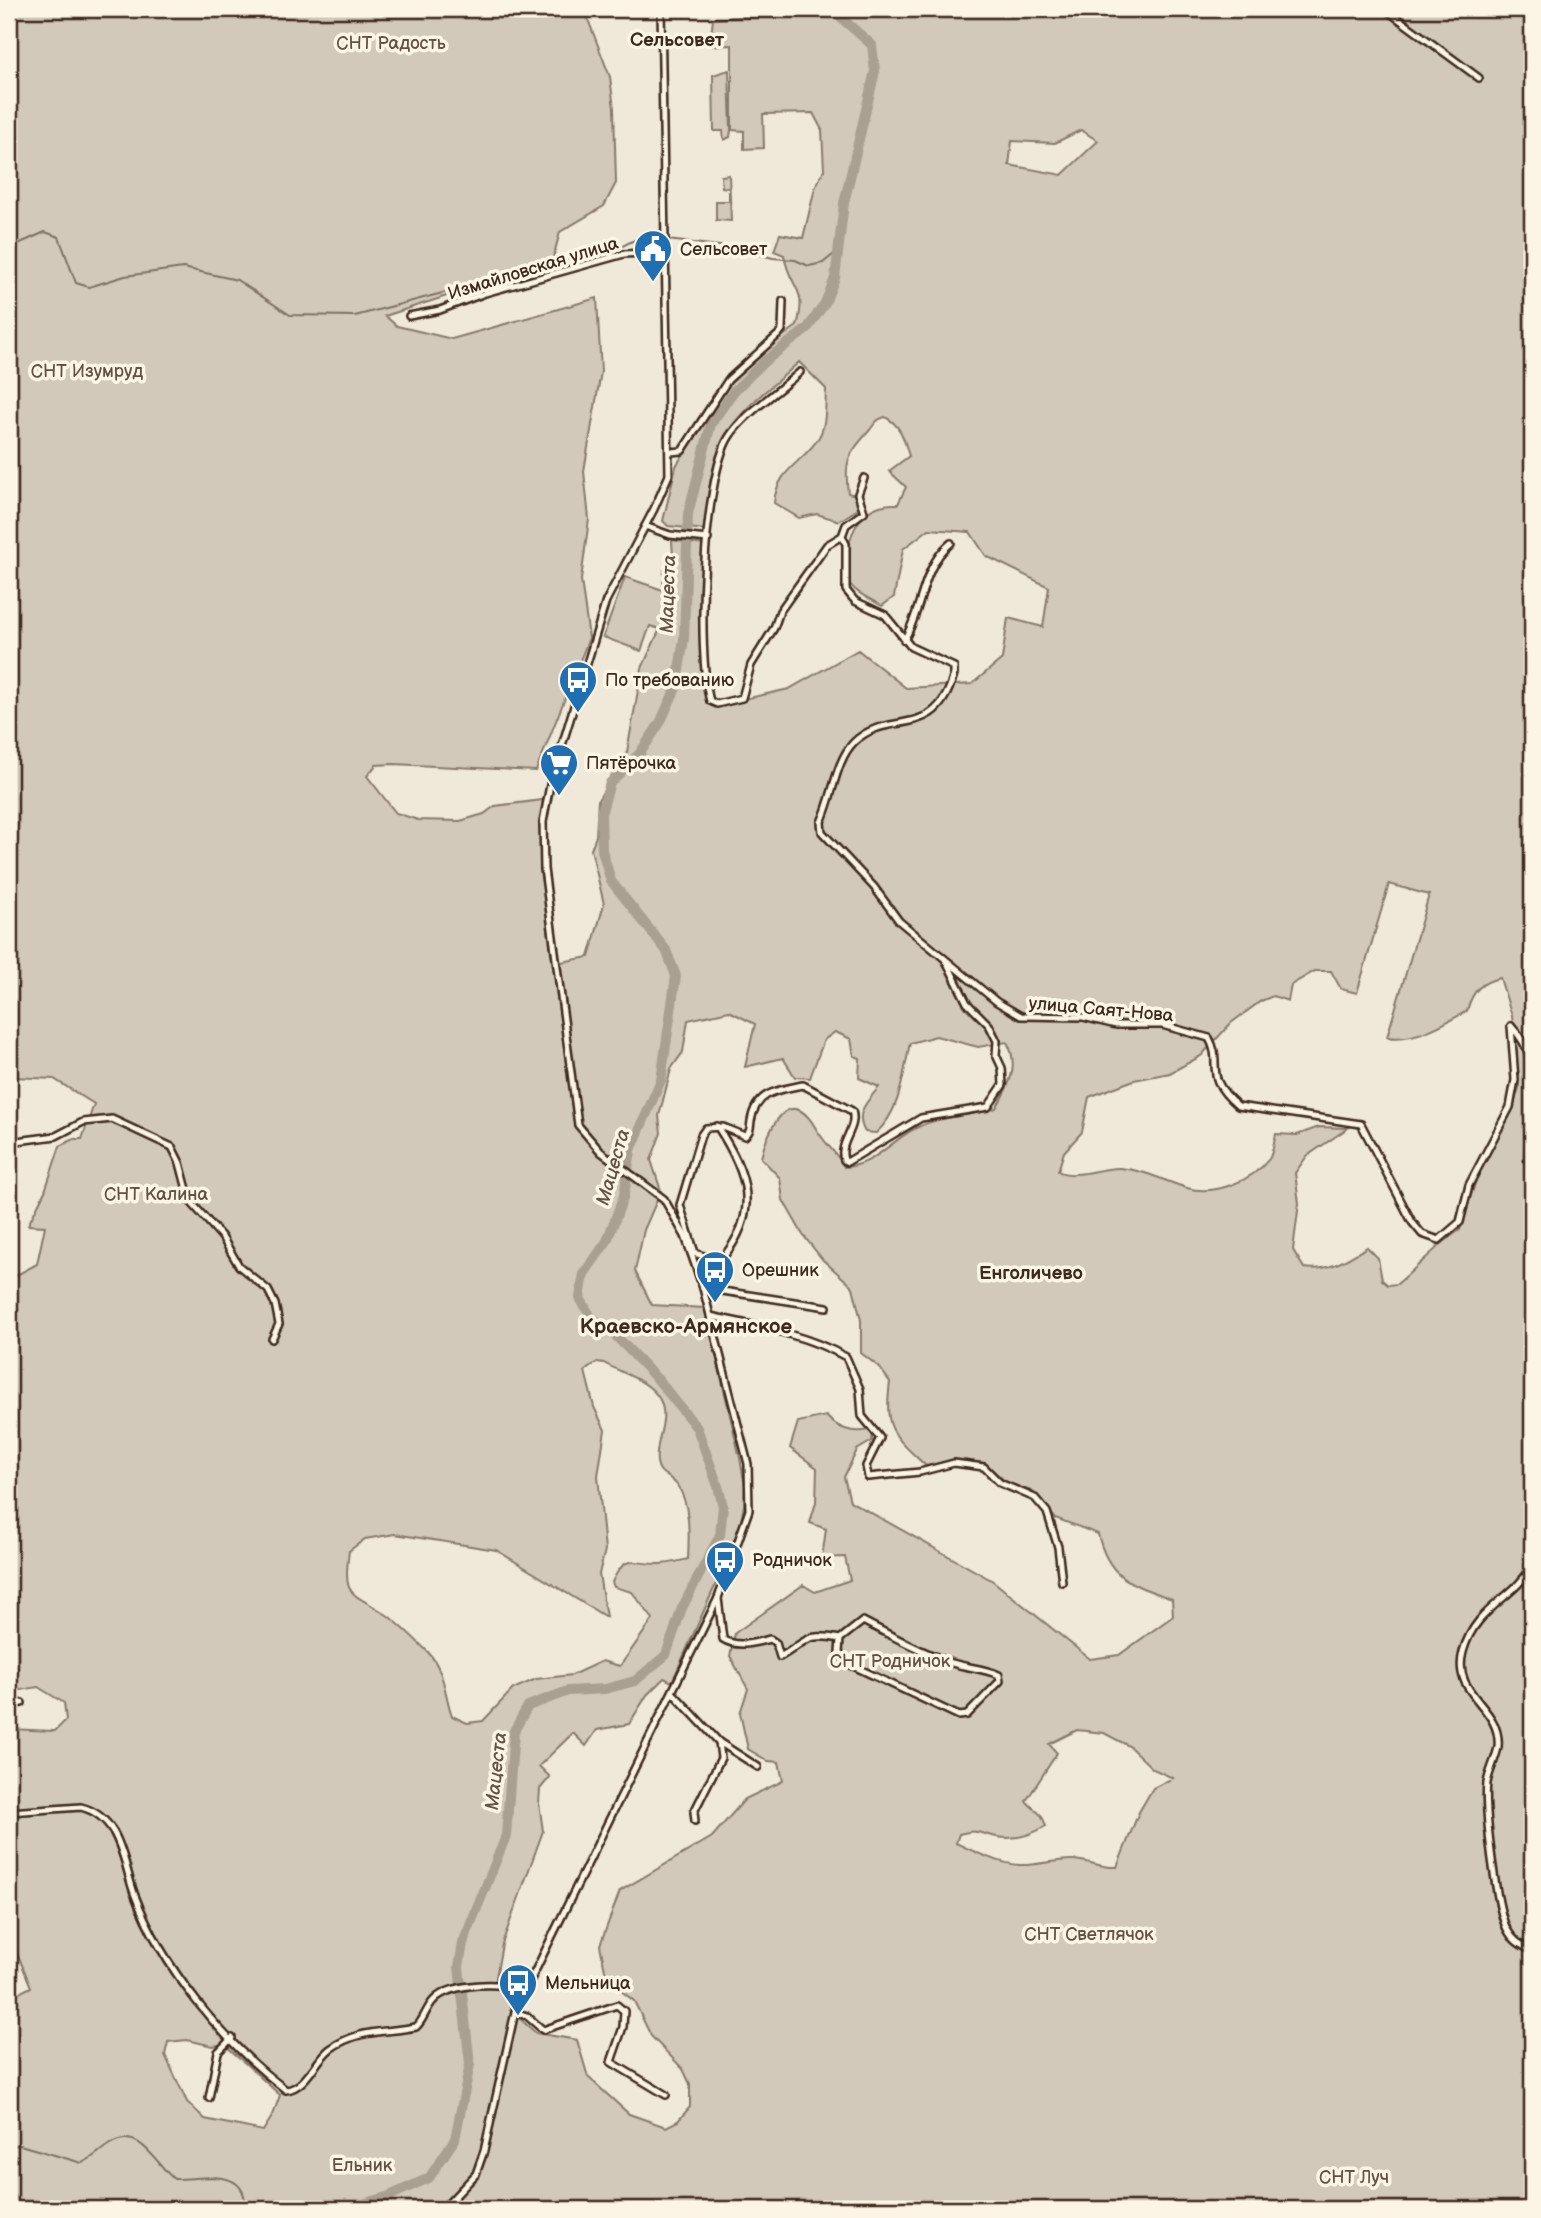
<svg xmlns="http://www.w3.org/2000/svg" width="1541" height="2218" font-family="'Balsamiq Sans',sans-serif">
<rect width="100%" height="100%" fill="#f0e9d9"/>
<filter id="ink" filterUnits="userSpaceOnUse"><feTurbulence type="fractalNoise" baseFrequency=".0143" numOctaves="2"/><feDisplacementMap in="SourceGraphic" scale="14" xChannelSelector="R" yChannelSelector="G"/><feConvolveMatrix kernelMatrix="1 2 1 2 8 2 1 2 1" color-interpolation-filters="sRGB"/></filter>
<g filter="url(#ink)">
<g fill="#d2c9ba" stroke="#867a6c" stroke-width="2" fill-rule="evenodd">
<path d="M9,9H584L610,77L614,108L616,183L604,206L560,232L552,262L385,316L397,326L452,339L597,298L601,372L584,471L589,519L581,580L589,638L536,771L393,764L376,765L367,776L396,813L418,820L460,821L484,814L495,806L543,800L541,843L556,963L589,957L604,904L591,849L596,836L598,800L627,752L642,668L660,629L650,626L641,651L603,637L625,577L663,590L664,570L674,572L672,540L704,545L701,661L708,700L718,705L789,689L858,650L906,688L972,684L1002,659L1008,618L1043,627L1049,587L986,556L970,532L929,529L903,549L894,597L882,606C871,599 851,592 847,578C845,572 847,563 847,556C850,527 865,502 898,504L906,487L889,471L909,456C904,439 901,425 885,417C875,420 875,424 869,431C848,455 844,460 848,493L856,495L858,509L839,521L817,514L799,518L774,503C777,468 804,463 819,437C827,424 825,403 826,389L799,362C778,382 749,402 732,426C711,455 707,495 706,530L668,526L663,521L676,466L726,387L773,343L797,326C808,285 790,291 784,255L774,251L780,234L803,238L815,188L824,170L822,130L813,113L763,114L764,148L744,149V131L732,130V45L710,46L713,19L816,12V9H1532V2209H9V1995H15L31,1987L9,1933V1729L55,1731L66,1720L64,1703L38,1687L9,1692V1279L37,1264L45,1226L28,1225L45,1191L60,1146L74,1139H82L94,1104L54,1079L14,1077L9,1073ZM1081,130L1098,141L1062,175L1009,165L1012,141L1055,143ZM1389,884L1429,895L1387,1037C1413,1042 1444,1024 1467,1011C1472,991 1481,982 1500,978L1512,1016L1519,1088L1511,1113L1479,1171L1460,1230C1438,1244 1418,1267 1397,1284L1388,1285L1382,1280L1378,1258L1367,1247C1346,1260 1329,1272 1304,1268L1293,1250L1299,1203L1295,1173L1307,1156L1348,1128L1319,1127L1297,1135L1276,1134C1274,1141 1273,1153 1269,1159C1252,1181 1214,1196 1187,1188C1164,1181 1144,1170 1120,1168C1102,1167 1073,1180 1058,1171L1064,1152L1082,1132L1089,1097L1134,1080L1170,1073L1201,1056L1231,1023L1261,1001L1273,996L1288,1001L1291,985L1315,971H1331L1341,989L1357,993ZM729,1011L755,1024L745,1067L783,1058L795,1077L810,1078L824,1040L835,1032L851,1039L854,1056L860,1058L859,1078L879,1087C867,1102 854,1113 865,1132L876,1133C901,1111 903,1074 910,1043L936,1036L978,1047L1007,1042C1020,1066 1009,1086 996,1108C970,1117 941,1115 916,1128C891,1140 873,1167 844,1167C838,1154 829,1148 821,1136C816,1130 813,1122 808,1117C783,1089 765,1141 761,1158L780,1178L783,1200L803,1235L823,1260L853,1287L861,1320V1353L879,1367L890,1382C884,1430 892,1434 926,1466L956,1460L985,1463L1007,1483L1032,1491L1055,1518L1098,1534C1109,1580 1132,1584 1172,1599L1173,1616L1119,1655L1090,1659L993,1581L850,1501L844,1477L857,1450L872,1441L873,1434L868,1430C852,1434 837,1428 826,1416L798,1422L790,1448L817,1468L816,1502L810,1523L826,1529L822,1558L845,1557L850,1580L815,1592L803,1585L735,1633L730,1656L748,1689L740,1713L748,1749L768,1761L779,1762L783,1781L745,1799L712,1837L620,1891L600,1945L607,1980L634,2001L651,2036L683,2069L690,2084V2107L678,2121L666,2127L629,2114L588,2077L577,2040L536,2033L510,2010L519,1990L495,1983L502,1944L543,1831L539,1803L540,1789L550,1777L539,1766L573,1733L586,1746L597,1730L629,1724L647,1695L664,1678L672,1682L728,1557L740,1527L744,1505L745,1486L740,1458L705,1308L652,1305L635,1271L644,1230L661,1191L651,1160L661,1133L659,1116L671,1069L683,1052L688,1020ZM597,1362L604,1363C621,1373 648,1380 659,1398C671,1419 654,1441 657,1462C659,1476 669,1474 677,1485C691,1504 689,1537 688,1559C679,1561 668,1564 659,1564C633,1565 627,1551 612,1582L614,1587L632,1592L653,1619L620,1666L602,1661L572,1675L536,1679L513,1689L483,1721L467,1723L452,1716C444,1693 445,1671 428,1652C416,1640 401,1625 387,1615C352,1591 342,1600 349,1551L365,1539L395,1534L496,1550L606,1617L599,1574L605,1550L598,1476L605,1430L594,1407L585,1371ZM1077,1730L1104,1733L1129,1746L1153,1769L1173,1778L1153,1788L1139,1812L1117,1867C1102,1868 1090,1861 1074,1860C1056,1859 1037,1866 1019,1865C997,1863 975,1852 956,1843L959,1834C977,1829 975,1832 992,1836C1011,1841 1030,1836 1046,1826L1042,1816L1026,1801L1057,1753L1049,1744ZM187,2040L213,2046L224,2044L280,2095L273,2115L263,2131L205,2119L187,2102L165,2055L168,2042Z"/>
<path d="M729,70L731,130L730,137L724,140L723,131H714L713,75Z"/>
<path d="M729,175L731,221L716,220V201H729V188L722,187L721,176Z"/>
</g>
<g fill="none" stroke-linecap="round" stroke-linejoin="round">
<g stroke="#7e7163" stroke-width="2">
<path d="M667,240L728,247L773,258L795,260L809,266L823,263L834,254L841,233"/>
<path d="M9,248L45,232L59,237L76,283L89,287L125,276L183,268L237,280L290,315L355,316L565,261C580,251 592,254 608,251C632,246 630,234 661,239"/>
<path d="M9,2146L20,2145L82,2163C94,2158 100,2150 110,2144C141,2125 156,2165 174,2179C201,2180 248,2165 245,2209"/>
</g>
<path stroke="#aaa091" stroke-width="10" d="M346,2209L387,2197L429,2178L455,2139L470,2064L459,1967L463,1943L506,1836L514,1731L528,1706L568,1691L605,1689L635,1681L666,1655L682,1608L720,1535L723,1506L718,1486L697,1428L659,1381L615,1335L591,1317L580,1298L584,1274L607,1241L624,1195L631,1150L661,1080L676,976L666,950L611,881L602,850L601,814L610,783L640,753L660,723L676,688L684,639L688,514L711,424L734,391L765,361L807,329L825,303L835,278L844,203L875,71L872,45L831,9"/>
<defs>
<g id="minor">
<path d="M1385,9L1479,78"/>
<path d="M409,316L440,310L485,293L624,254L666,252"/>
<path d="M800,372C780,390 742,416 729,437C703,479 696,653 710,701L717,704L742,698L751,665L774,628L780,611L827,545L842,536L846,525L864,512L858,494L864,478"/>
<path d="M670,452L682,451L728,380L778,335L782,330L783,301"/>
<path d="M645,526L670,535L708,539"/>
<path d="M842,536L846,544V590L855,601L885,615L911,647L954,667V674C936,743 889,708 854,742C835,761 833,798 821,822L822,832L874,887L899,921L997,1002L1021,1016L1083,1017L1116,1025H1162L1209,1038C1224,1065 1201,1074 1238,1106L1361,1124L1412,1222L1422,1234L1439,1240L1460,1222L1469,1185L1510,1107L1515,1080L1511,1026"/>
<path d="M904,640C923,610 921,567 951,543"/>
<path d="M1511,1026C1532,1048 1532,1066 1532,1095"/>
<path d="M1532,1117L1528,1157L1532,1192"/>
<path d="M9,1142L56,1136L83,1122L112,1119L172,1147L180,1163L190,1201L222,1237L239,1266L268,1290L275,1304L279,1324L272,1339"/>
<path d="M694,1253L720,1261C762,1213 748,1174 717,1126"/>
<path d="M695,1253L680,1205L701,1135L706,1128L723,1127L745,1136C751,1131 750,1128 751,1121C756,1091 778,1090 803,1085L852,1111C858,1129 838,1142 844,1160L847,1162L921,1118L988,1107L1003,1085L1002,1068L996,1055L997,1041L989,1025L967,1003L946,961"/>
<path d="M703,1288L827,1307"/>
<path d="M710,1316C756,1326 805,1334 846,1357L860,1389L862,1416L880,1438L866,1466L868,1477L920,1472L954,1463L984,1467L1000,1483L1035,1498L1047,1512L1058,1547L1062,1582"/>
<path d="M1532,1566C1514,1599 1475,1607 1463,1652C1451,1696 1502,1706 1498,1747C1496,1759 1489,1771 1487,1783C1484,1807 1496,1911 1508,1931C1514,1942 1522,1945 1532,1951"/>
<path d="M718,1598L723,1639C737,1648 755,1643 770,1639L776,1643L780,1657C808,1641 804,1632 840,1639L863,1621C892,1636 921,1652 952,1663C968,1668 983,1668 999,1675L1000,1681L967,1715L959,1716L849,1664L839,1653L840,1639"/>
<path d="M673,1693L719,1742L758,1767"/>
<path d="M9,1705L22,1703"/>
<path d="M9,1812L81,1807C121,1817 123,1862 134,1893C162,1968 223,2042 286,2090C306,2088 315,2061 330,2049C357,2029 385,2033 416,2027C424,2020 426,2008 434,2000C448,1983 506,1980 524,1992"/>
<path d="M695,1821L694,1812L721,1758L719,1742"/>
<path d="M515,2012L527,2016L543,2030L617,2005L624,2011L623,2027L611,2062L666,2095"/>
<path d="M209,2098L218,2052L232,2038"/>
<path d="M443,2209L476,2174L484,2151L515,2012L718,1598L749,1510L748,1464L703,1288L685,1236L664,1199L601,1152L578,1125L544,869L543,822L550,785L606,601L654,509L669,475L661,9"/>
</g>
</defs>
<use href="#minor" stroke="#3b2a1e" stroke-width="10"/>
<use href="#minor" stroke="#fcf5e5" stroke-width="5"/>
</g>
</g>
<defs>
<symbol id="civic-pin" viewBox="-11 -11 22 30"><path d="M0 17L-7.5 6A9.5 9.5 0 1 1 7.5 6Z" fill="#1f6fb2" stroke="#fcf5e5"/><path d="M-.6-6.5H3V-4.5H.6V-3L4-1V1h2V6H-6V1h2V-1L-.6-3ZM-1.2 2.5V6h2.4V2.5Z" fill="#fff"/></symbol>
<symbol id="bus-pin" viewBox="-11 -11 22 30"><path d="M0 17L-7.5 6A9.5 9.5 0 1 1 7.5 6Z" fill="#1f6fb2" stroke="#fcf5e5"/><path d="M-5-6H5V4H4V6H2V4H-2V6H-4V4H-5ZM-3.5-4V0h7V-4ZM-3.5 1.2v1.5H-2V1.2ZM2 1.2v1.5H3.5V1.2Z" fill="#fff"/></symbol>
<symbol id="supermarket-pin" viewBox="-11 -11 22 30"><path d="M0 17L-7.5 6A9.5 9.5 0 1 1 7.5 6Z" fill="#1f6fb2" stroke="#fcf5e5"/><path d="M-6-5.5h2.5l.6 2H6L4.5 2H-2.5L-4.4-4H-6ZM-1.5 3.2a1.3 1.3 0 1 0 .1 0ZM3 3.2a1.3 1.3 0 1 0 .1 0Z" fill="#fff"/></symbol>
</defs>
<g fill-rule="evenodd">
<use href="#civic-pin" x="631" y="227" width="44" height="60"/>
<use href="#bus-pin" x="556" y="658" width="44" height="60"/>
<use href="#supermarket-pin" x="537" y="741" width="44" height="60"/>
<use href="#bus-pin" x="693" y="1248" width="44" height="60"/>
<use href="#bus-pin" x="703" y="1538" width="44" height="60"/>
<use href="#bus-pin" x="496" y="1961" width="44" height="60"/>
</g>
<g text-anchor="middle" stroke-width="7" stroke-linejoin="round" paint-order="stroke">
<g font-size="18" fill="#615245" stroke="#fcf5e5">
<text x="391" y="49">СНТ Радость</text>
<text x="87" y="377">СНТ Изумруд</text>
<text x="156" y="1200">СНТ Калина</text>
<text x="890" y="1667">СНТ Родничок</text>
<text x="1089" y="1940">СНТ Светлячок</text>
<text x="362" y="2171">Ельник</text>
<text x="1354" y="2183">СНТ Луч</text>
</g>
<g font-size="18" fill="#3b2a1e" stroke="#fcf5e5" text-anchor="start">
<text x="680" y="255">Сельсовет</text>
<text x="605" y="686">По требованию</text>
<text x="586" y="769">Пятёрочка</text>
<text x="742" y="1276">Орешник</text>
<text x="752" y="1566">Родничок</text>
<text x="545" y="1989">Мельница</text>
</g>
<g font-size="18" fill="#3b2a1e" stroke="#fcf5e5">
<text transform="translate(533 268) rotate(-17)" y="6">Измайловская улица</text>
<text transform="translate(1101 1009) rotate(5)" y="6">улица Саят-Нова</text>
</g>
<g font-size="19" font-weight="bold" fill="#3b2a1e" stroke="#fcf5e5">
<text x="677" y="46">Сельсовет</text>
<text x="1031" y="1279">Енголичево</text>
</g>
<g font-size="19" font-style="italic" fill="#625346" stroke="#fcf5e5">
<text transform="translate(667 594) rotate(-88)" y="7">Мацеста</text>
<text transform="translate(612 1167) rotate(-74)" y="7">Мацеста</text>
<text transform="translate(495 1771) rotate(-84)" y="7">Мацеста</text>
</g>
<g font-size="21" font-weight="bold" fill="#3b2a1e" stroke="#fcf5e5">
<text x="686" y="1333">Краевско-Армянское</text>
</g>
</g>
<rect width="1541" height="2218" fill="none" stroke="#fcf5e5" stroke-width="35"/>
<rect x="18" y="18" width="1506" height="2183" fill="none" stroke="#3b2a1e" stroke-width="2.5" filter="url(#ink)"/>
</svg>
